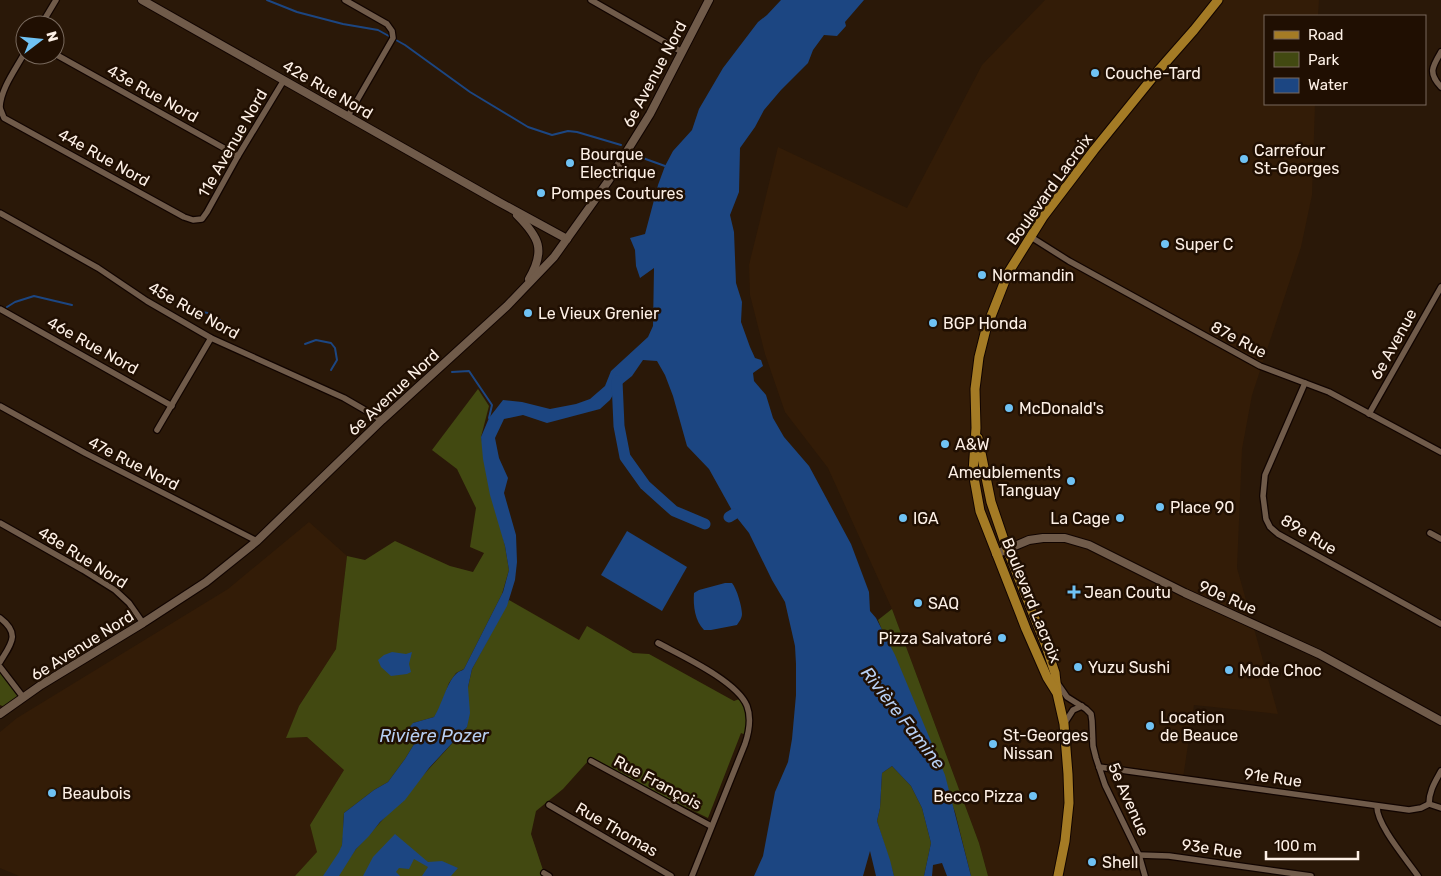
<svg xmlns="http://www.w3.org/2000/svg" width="1441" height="876" font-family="Rubik,sans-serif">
<rect width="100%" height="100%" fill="#2a1808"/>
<g fill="#331c07">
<path d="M1045,0H1319L1318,16H1265V104H1315L1312,195L1301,247L1252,395L1242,449L1237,568L1278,714L1194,705L1183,778L1130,770L1110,776L1142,851L1148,876H988L979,843L892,609L828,468L785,412L765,354L750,295L749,265L778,147L907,208L982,65Z"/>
<path d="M309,522L347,556L336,649L299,706L287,738L307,737L344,770L310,825L318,852L295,876H19L0,868V732L17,718L228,589Z"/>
</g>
<g fill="#424911">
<path d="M478,389L489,406L481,437L505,546L509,570L502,594L464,669L456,673L449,683L440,708L434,717L413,723L416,741L405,759L388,782L374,790L344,813C343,823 344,835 342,845C340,856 331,868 324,876H295L317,852L310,825L344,770L307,737L286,738L299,706L336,649L347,556L365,560L395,541L450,566L473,572L484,553L470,547L476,508L457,469L432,450Z"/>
<path d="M509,600L579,640L587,626L633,653L649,654L734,701L742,698L747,706L748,736L741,733L708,818L589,760L563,789L536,811L531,834L544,873L543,876H337L356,849L467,727L468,687L472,669Z"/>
<path d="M892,609L979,843L988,876H971L955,812L878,620Z"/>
<path d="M0,667L23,697L7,708L0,705Z"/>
<path d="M892,766L911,786L922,808L931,843L924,876H894L877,821L880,808L882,773Z"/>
</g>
<g fill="#1c4682">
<path d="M781,0H864L845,22L846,26L837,36L824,35L813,50L808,63L781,90L764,110L755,127L740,148L739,192L730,215L734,232L736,283L742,302L741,322L750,347L755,358L761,360L763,366L753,373L754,381L766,395L773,418L784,437L809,466L851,544L869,592L870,611L876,618L895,655L945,775L971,876H947L942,863L933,865L932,876H924L931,843L922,808L911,786L892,766L882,773L880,808L877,821L890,860L894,876H876L870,851L863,876H754L763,856L775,792L788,762L792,739L796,695V664L795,646L785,602L772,580L749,533L734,514L709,469L687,446L673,396L665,375L657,361L643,360L632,376L617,388L610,400L600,409L547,423L523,415L504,419L495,438L499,458L508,478L504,493L516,535L517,562L515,580L507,606L472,669L468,687L470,713L467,727L429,768L405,800L380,822L369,836L356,849L339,876H323L339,852L342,845L344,813L374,790L388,782L405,759L416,741L407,730L413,723L434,717C442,705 447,681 457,673C459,671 462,671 464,669L503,592L509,570L505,546L490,495L483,459L481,437L489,418L503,400L522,402L550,409L576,404L590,399L605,386L611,371L648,337L653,326L654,268L640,278L636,266L635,250L630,238L645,234L658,185L665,166L673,151L692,130L699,109L723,68L758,22L767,15Z"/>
<path d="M627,531L687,567L662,611L601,575Z"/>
<path d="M725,583H732C737,589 742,607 742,614C742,618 739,622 737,625L711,630H704C695,621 693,606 694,593L699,590Z"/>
<path d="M392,652L406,654L412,652L409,664L411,672L407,674L391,676L381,667L378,660L384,655Z"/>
<path d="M395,834L428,862L442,861L458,868L451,876H422L428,867L414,859L409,869L399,868L396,872L400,876H363L373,857Z"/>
</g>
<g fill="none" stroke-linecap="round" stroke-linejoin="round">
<g stroke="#1c4682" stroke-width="2">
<path d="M267,0L297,12L343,24L378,30L405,45L470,92L528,127L552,135L568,131L577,132L621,145"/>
<path d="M640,157L665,166"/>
<path d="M7,307L15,302L34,296L72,305"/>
<path d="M190,310L208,313L220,320"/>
<path d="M305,344L316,340L331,343L335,348L337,360L331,370"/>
<path d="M452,372L469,371L492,405L489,418"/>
</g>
<g stroke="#1c4682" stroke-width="11">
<path d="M617,381L619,426L625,457L645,485L674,511L705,524"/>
<path d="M729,517L734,514"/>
</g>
<defs>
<g id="street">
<path d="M345,0L387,24L392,31L393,38L348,116"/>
<path d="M591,0L682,52"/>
<path d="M41,25L56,0"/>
<path d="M1441,52C1432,67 1428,73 1441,87"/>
<path d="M55,54L238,156"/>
<path d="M0,107C1,88 16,69 25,52"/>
<path d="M0,108L4,118L184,217L193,220L202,219L207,212L238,156L284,80"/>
<path d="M0,213L98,268L147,301L211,338L344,398L382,420"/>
<path d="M1031,237L1069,261L1260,366L1329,392L1441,452"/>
<path d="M0,309L172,406"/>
<path d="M1305,383L1265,475L1263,496L1266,519L1270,527L1278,534L1441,624"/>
<path d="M0,406L85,453L257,541"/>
<path d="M1369,414L1441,287"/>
<path d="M157,430L211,338"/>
<path d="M0,523L83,570L115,590L129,603L143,623"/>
<path d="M1430,533L1441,539"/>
<path d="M0,618C21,634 11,644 0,662"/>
<path d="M658,643C682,656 737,681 747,706C752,719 749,732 745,744L692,876"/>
<path d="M0,667L23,697"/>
<path d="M1058,684L1067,697L1086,709L1091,714L1092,721L1093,746L1096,758L1105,785L1139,855L1145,876"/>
<path d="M1064,724L1073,710L1082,706"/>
<path d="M591,761L711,826"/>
<path d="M1099,767L1409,810L1421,808L1429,804L1441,808"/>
<path d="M1429,804C1429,791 1435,782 1441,771"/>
<path d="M549,805L671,876"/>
<path d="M1377,806C1376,824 1407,860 1418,876"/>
<path d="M1139,855L1169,856L1311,876"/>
<path d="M544,873L549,876"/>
</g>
<g id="secondary">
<path d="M142,0L499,202L567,239"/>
<path d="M517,215C539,237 546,250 529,279"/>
<path d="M996,554L1029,540L1043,538H1065L1089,545L1185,593L1319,654L1441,721"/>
<path d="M0,714L41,685L143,623L206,582L257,541L382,420L507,306L554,257L609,180L650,114L709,0"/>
</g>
<g id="primary">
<path d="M978,438L991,502L1007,549L1046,646L1055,673L1057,692"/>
<path d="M1058,876L1065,841L1069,803L1068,774L1064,724L1057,693L1047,677L1026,629L980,511L973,472L976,428L975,389L979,357L986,329L1008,273L1043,217L1094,150L1158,71L1194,30L1218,0"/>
</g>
</defs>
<use href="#street" stroke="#110400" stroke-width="8"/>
<use href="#secondary" stroke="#110400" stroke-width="10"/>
<use href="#primary" stroke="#110400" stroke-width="11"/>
<use href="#street" stroke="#705b4a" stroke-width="5.5"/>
<use href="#secondary" stroke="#705b4a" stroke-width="8"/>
<use href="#primary" stroke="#a47b25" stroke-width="9"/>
</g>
<g fill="#6fc2f4" stroke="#200f02" stroke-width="2">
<circle cx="1095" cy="73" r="5"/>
<circle cx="1244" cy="159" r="5"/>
<circle cx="570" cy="163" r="5"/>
<circle cx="541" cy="193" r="5"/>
<circle cx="1165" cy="244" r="5"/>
<circle cx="982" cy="275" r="5"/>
<circle cx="528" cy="313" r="5"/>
<circle cx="933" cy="323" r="5"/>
<circle cx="1009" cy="408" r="5"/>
<circle cx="945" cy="444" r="5"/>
<circle cx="1071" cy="481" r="5"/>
<circle cx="1160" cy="507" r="5"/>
<circle cx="903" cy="518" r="5"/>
<circle cx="1120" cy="518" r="5"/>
<path d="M1071.5 584.5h5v5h5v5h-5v5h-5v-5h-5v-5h5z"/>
<circle cx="918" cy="603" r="5"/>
<circle cx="1002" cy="638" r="5"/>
<circle cx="1078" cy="667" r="5"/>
<circle cx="1229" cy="670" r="5"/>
<circle cx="1150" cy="726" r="5"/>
<circle cx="993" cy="744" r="5"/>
<circle cx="52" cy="793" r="5"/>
<circle cx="1033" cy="796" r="5"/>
<circle cx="1092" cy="862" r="5"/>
</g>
<g text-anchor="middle" stroke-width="5" stroke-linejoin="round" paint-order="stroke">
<g font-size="16" fill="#fdf0e6" stroke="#200f02" text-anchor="start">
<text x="1105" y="79">Couche-Tard</text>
<text x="1254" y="156">Carrefour<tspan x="1254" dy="18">St-Georges</tspan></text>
<text x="580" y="160">Bourque<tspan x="580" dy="18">Electrique</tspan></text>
<text x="551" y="199">Pompes Coutures</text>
<text x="1175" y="250">Super C</text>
<text x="992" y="281">Normandin</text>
<text x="538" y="319">Le Vieux Grenier</text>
<text x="943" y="329">BGP Honda</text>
<text x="1019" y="414">McDonald's</text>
<text x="955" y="450">A&amp;W</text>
<text x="1061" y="478" text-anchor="end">Ameublements<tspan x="1061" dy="18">Tanguay</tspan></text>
<text x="1170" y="513">Place 90</text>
<text x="913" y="524">IGA</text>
<text x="1110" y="524" text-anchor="end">La Cage</text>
<text x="1084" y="598">Jean Coutu</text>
<text x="928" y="609">SAQ</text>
<text x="992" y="644" text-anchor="end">Pizza Salvatoré</text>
<text x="1088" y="673">Yuzu Sushi</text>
<text x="1239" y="676">Mode Choc</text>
<text x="1160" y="723">Location<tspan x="1160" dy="18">de Beauce</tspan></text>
<text x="1003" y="741">St-Georges<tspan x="1003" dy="18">Nissan</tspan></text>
<text x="62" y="799">Beaubois</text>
<text x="1023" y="802" text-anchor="end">Becco Pizza</text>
<text x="1102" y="868">Shell</text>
</g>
<g font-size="16" fill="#fdf0e6" stroke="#200f02">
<text transform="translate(654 74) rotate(-62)" y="6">6e Avenue Nord</text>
<text transform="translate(328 89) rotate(30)" y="6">42e Rue Nord</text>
<text transform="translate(153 93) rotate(29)" y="6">43e Rue Nord</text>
<text transform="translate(232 143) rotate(-60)" y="6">11e Avenue Nord</text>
<text transform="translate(104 157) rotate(29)" y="6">44e Rue Nord</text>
<text transform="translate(1049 189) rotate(-54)" y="6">Boulevard Lacroix</text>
<text transform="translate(194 310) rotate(29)" y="6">45e Rue Nord</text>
<text transform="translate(1239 339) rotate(28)" y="6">87e Rue</text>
<text transform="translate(1393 344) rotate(-61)" y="6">6e Avenue</text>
<text transform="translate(93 345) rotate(29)" y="6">46e Rue Nord</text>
<text transform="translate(393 392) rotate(-43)" y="6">6e Avenue Nord</text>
<text transform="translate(134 463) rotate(27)" y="6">47e Rue Nord</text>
<text transform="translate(1309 534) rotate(31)" y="6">89e Rue</text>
<text transform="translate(83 557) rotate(32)" y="6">48e Rue Nord</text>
<text transform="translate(1228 597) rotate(24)" y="6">90e Rue</text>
<text transform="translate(1032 600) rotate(68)" y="6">Boulevard Lacroix</text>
<text transform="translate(82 645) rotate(-32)" y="6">6e Avenue Nord</text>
<text transform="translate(1273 777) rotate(8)" y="6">91e Rue</text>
<text transform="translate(658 782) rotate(28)" y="6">Rue François</text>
<text transform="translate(1129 799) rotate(66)" y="6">5e Avenue</text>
<text transform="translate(617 829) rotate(30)" y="6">Rue Thomas</text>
<text transform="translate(1212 848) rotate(8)" y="6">93e Rue</text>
</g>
<g font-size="18" font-style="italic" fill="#b7cff3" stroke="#200f02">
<text transform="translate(903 718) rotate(52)" y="6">Rivière Famine</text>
<text x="434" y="742">Rivière Pozer</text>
</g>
</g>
<rect x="1264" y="15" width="162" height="90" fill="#200f02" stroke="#78695d"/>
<rect x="1274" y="31" width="25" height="8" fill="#a47b25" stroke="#78695d"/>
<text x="1308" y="40" font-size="15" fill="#fdf0e6">Road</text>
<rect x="1274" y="52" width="25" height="15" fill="#424911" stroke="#78695d"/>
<text x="1308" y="65" font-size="15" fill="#fdf0e6">Park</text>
<rect x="1274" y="78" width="25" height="15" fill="#1c4682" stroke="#78695d"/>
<text x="1308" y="90" font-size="15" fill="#fdf0e6">Water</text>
<g transform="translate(40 40) rotate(74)"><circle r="24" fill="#200f02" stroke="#78695d"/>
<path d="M0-4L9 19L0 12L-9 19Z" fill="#6fc2f4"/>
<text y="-8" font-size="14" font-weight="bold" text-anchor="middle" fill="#fdf0e6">N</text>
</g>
<path d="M1266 851v8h92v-8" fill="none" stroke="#fdf0e6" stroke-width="2.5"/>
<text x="1274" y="851" font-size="15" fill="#fdf0e6" stroke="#200f02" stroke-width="4" paint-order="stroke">100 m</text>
</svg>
